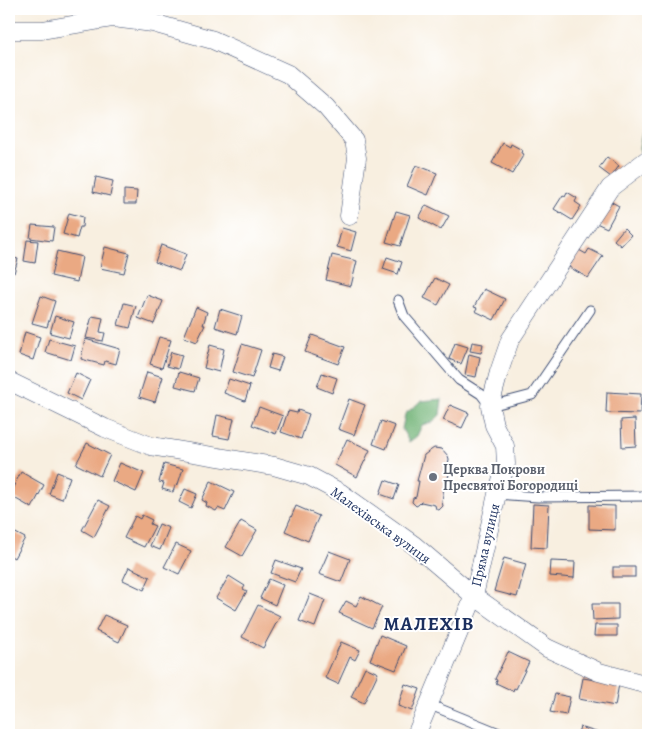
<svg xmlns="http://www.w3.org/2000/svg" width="657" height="744" font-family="Alegreya,serif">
<rect width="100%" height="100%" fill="#fff"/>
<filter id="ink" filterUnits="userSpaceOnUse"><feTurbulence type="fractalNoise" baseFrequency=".02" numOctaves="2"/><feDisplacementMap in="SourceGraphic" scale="10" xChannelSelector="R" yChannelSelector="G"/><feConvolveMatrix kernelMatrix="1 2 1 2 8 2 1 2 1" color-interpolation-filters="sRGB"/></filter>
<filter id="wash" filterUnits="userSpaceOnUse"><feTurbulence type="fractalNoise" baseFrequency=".0096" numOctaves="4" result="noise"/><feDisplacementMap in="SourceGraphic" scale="20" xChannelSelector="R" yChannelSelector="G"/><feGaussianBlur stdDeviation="1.12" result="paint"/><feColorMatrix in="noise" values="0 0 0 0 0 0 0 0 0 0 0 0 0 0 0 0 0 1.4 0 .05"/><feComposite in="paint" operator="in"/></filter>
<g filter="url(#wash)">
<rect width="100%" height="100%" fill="#f8efe0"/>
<g fill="#70b275" stroke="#46706a">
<path d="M648,130V169L639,148L642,133Z"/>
<path d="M442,399L440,415L433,422L422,425L417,436L409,442L402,429L405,414L421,401Z"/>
</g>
<g id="blocks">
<g fill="#eaa983">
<path d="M503,143L510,147L511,144L522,150L521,153L524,154L512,174L492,163Z"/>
<path d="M607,157L619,166L611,177L599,168Z"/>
<path d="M416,165L437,173L428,195L407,186Z"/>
<path d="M96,177L113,181L110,196L93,192Z"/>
<path d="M124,190L137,191L136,204H124Z"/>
<path d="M567,192L577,198L575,202L581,206L572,220L554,209L563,195L565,196Z"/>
<path d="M606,199L619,206L607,228L594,222Z"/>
<path d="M426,205L449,216L441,230L419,218Z"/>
<path d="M396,211L410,215L400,246L386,242Z"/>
<path d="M69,213L83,217L82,227H80L77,238L63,234Z"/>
<path d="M32,225L54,227L52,241L30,238Z"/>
<path d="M342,228L356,232L351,251L337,247Z"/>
<path d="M624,228L631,235L621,246L614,240Z"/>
<path d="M9,232L12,233L10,245H9Z"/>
<path d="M27,240L38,241L35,263L24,261Z"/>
<path d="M161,245L186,254L180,271L155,262Z"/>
<path d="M105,247L129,253L124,273L100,268Z"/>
<path d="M589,249L603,256L588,278L569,267L579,250L586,254Z"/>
<path d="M57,251L82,257L77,282L51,276Z"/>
<path d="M332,255L357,261L351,286L326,280Z"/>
<path d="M9,257L18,259L14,273L9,272Z"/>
<path d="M387,257L402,262L398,274L383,269Z"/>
<path d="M435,278L449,285L438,305L424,298Z"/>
<path d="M484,289L505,299L494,320L475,311L477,308L474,307Z"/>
<path d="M147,295L163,301L154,324L138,318Z"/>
<path d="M41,296L55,301L47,327L32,323Z"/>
<path d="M124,303L136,306L130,328L118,325Z"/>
<path d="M196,307L207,312L203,325H205L197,342L184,337Z"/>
<path d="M220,309L242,316L237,334L215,327Z"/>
<path d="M55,316L74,322L69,338L50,333Z"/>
<path d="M92,316L103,318L100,332L105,333L103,341L86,338Z"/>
<path d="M25,332L40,337L33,360L19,355Z"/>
<path d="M312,335L345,347L338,364L305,352Z"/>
<path d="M159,337L171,340L162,368L150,364Z"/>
<path d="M49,339L75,346L71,360L45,352Z"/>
<path d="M85,339L120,349L116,364L105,361L104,365L81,359Z"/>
<path d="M472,342L483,344L481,353L470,351Z"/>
<path d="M455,343L468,347L461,364L449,359Z"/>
<path d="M242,344L261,350L252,378L233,372Z"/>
<path d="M210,345L224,349L219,372L204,368Z"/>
<path d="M171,352L182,355L178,369L167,366Z"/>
<path d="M272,354L283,357L278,371L268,368Z"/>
<path d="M469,354L480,357L476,377L465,375Z"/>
<path d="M147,372L163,377L155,402L139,397Z"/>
<path d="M179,372L199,378L195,391L175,386Z"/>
<path d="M76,373L90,380L81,400L67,393Z"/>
<path d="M322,373L337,378L332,393L317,387Z"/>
<path d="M229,379L250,386L245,401L224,393Z"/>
<path d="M607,392L641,394L640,414L606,413Z"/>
<path d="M349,399L365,405L354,435L338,429Z"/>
<path d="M450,405L469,413L462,428L443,420Z"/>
<path d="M259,407L283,416L276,434L252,425Z"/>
<path d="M298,410L309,414L301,439L281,432L288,411L297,413Z"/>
<path d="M217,415L234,419L229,439L213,436Z"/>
<path d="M635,419L636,446L622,447L621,420Z"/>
<path d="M381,421L395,426L386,449L373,444Z"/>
<path d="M347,439L370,450L357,477L335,465Z"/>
<path d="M87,443L110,455L100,476L76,464Z"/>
<path d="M434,448L442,449L448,456L449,459L447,473L449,474L446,486H444L442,502L443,506L439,510L436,509L435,505L421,502L418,505L416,506L412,502L413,498L416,497L419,481H417L424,455Z"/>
<path d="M120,463L144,473L136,492L112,481Z"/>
<path d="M164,464L183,469L177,487L175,486L173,492L162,489L164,483L159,482Z"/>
<path d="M21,472L44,485L32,508L9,495Z"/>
<path d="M57,472L70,477L62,499L49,494Z"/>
<path d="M385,480L399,485L394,499L380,494Z"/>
<path d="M211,481L234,492L225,511L218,508L216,511L206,506L207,503L202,500Z"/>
<path d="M185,489L197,494L191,508L179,502Z"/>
<path d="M98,500L110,506L94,537L82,530Z"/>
<path d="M533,504L549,505L547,548L531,547Z"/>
<path d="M589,505L615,506V530L589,529Z"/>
<path d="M296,506L319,516L308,541L285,531Z"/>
<path d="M142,515L152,520L150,524L155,526L144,547L124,538L135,516L140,519Z"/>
<path d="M241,521L257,530L242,556L226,547Z"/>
<path d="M159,524L169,528L160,550L150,546Z"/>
<path d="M10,530L25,538L14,558L9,555V533Z"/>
<path d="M176,544L191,551L179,574L164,567Z"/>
<path d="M329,551L350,559L341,582L319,574Z"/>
<path d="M504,558L526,564L517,597L494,591Z"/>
<path d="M276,560L301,569L295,582L271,573Z"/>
<path d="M551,561L575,562L574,578L550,576Z"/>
<path d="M129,567L150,577L144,590L123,580Z"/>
<rect x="613" y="567" width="22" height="10"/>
<path d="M229,576L245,586L243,589L247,591L236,610L216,598Z"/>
<path d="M269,579L283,585L275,605L260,598Z"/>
<path d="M310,594L325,600L315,627L299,621Z"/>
<path d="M361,596L382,607L372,628L339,613L346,601L356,606Z"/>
<path d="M592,604H618V619L593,620Z"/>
<path d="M258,605L280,616L263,648L242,637Z"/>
<path d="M104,615L127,625L119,642L96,631Z"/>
<path d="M595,625H617V636H594Z"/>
<path d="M380,635L406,646L396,670L370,660Z"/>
<path d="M341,642L360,650L355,660L350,657L338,684L325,678Z"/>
<path d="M508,652L529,662L516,689L514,688L513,691L496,683L497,680L495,679Z"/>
<path d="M365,667L378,673L364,703L351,697Z"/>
<path d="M583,678L619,684L615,706L579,699Z"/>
<path d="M405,684L420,689L412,711L398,706Z"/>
<path d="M555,694L570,697L566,715L550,712Z"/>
<path d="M580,727L602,734L601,735H577Z"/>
</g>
</g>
</g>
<g filter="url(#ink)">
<use href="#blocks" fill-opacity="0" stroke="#3c4c72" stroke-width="1"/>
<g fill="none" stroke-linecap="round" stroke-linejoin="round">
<defs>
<g id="service">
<path d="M398,300L404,316L459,380L481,394L490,406L532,395L590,310"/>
<path d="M497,494L538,497L648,496"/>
<path d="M428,704L504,735"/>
</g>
<g id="minor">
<path d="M9,30H42L113,18L153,23L213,40L288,74L326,107L354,140L357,158L349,216"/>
<path d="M9,381L105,428L151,446L274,466L309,476L341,493L414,545L474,596L547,648L599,672L648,685"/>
<path d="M416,735L474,596L497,494L506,464L505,446L494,425L490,406L499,372L510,340L610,188L648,159"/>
</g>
</defs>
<use href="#service" stroke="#3c4c72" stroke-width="11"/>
<use href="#minor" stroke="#3c4c72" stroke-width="19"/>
<use href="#service" stroke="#fff" stroke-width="9"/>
<use href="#minor" stroke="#fff" stroke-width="18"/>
</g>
</g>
<circle fill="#6b7280" stroke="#fff" stroke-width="2" cx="433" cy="477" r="5"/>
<g text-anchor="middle" stroke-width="4" stroke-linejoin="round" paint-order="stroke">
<g font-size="14" font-weight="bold" fill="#5b616d" stroke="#fff" text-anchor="start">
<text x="443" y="474">Церква Покрови<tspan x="443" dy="16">Пресвятої Богородиці</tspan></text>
</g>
<g font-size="14" fill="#1b2f5e" stroke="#fff">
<text transform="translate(381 525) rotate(36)" y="5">Малехівська вулиця</text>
<text transform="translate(485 545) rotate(-77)" y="5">Пряма вулиця</text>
</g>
<g font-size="19" font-weight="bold" letter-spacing="1" fill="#1b2f5e" stroke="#fff">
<text x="429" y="630">МАЛЕХІВ</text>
</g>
</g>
<rect width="657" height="744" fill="none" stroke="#fff" stroke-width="30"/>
</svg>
